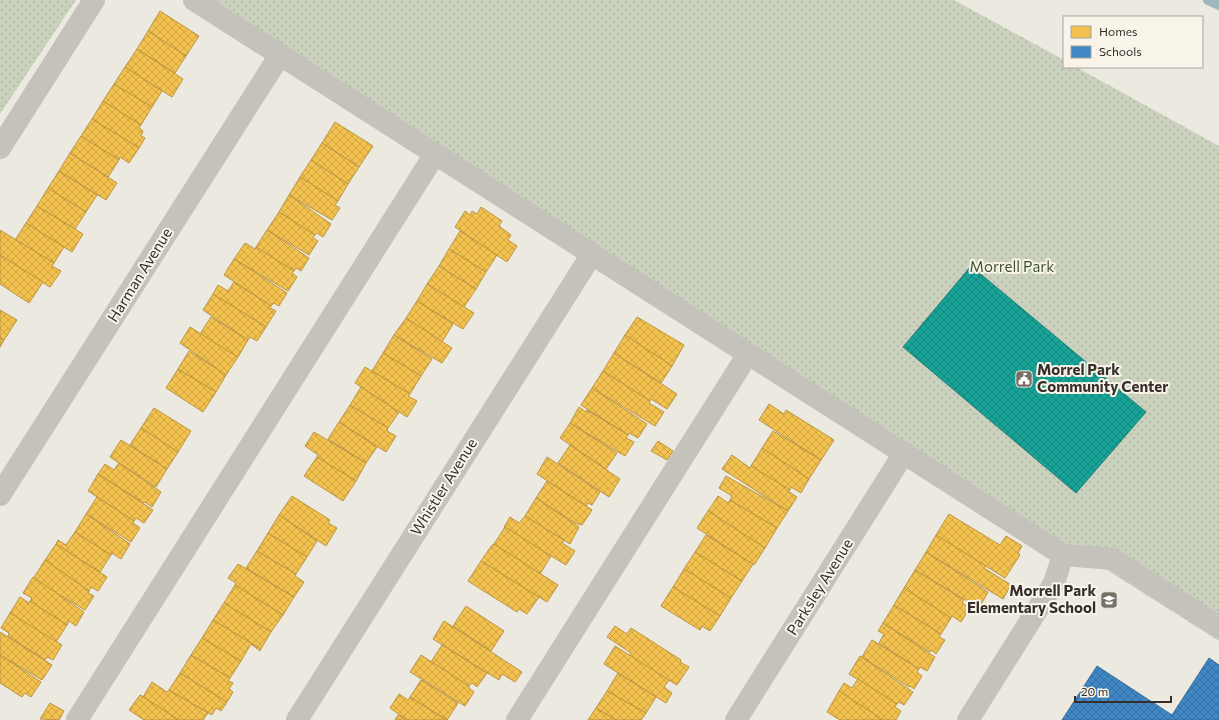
<svg xmlns="http://www.w3.org/2000/svg" width="1219" height="720" font-family="Commissioner,sans-serif">
<defs>
<pattern id="park-dots" width="8" height="8" patternUnits="userSpaceOnUse"><rect width="8" height="8" fill="#cad1bc"/><path d="M2 2h.1M6 6h.1" fill="none" stroke="#aeb4a2" stroke-width="1.8" stroke-linecap="round"/></pattern>
<pattern id="homes-cross-hatch" width="8" height="8" patternUnits="userSpaceOnUse"><rect width="8" height="8" fill="#f2c14e"/><path d="M0 0l8 8M0 8l8-8" fill="none" stroke="#d0a644"/></pattern>
<pattern id="schools-cross-hatch" width="8" height="8" patternUnits="userSpaceOnUse"><rect width="8" height="8" fill="#3f88c5"/><path d="M0 0l8 8M0 8l8-8" fill="none" stroke="#3670a0"/></pattern>
<pattern id="public-cross-hatch" width="8" height="8" patternUnits="userSpaceOnUse"><rect width="8" height="8" fill="#17a398"/><path d="M0 0l8 8M0 8l8-8" fill="none" stroke="#16857c"/></pattern>
</defs>
<rect width="100%" height="100%" fill="#ece9e1"/>
<g fill="url(#park-dots)">
<path d="M0,0H76L0,114Z"/>
<path d="M207,0H954L1064,60V67H1076L1219,146V641Z"/>
</g>
<g fill="url(#homes-cross-hatch)" stroke="#ba9543">
<path d="M160,11L199,36L186,56L148,31Z"/>
<path d="M148,31L186,56L175,73L137,49Z"/>
<path d="M137,49L183,79L172,97L125,67Z"/>
<path d="M125,67L162,91L152,107L114,84Z"/>
<path d="M114,84L152,107L141,125L103,101Z"/>
<path d="M103,101L141,125L139,128L143,131L141,136L145,138L139,148L92,119Z"/>
<path d="M92,119L139,148L129,163L120,157L119,160L81,136Z"/>
<path d="M335,122L373,146L359,167L322,143Z"/>
<path d="M81,136L119,160L108,177L70,153Z"/>
<path d="M322,143L359,167L348,184L311,160Z"/>
<path d="M70,153L117,183L106,200L59,171Z"/>
<path d="M311,160L348,184L338,201L300,177Z"/>
<path d="M59,171L97,195L86,212L48,188Z"/>
<path d="M300,177L338,201L335,205L340,208L332,220L289,195Z"/>
<path d="M48,188L86,212L75,229L37,206Z"/>
<path d="M289,195L331,224L323,237L317,233L315,235L279,212Z"/>
<path d="M37,206L83,234L72,252L26,223Z"/>
<path d="M481,207L502,221L499,226L511,235L508,240L517,246L507,262L455,227L465,211L470,215L472,211L477,214Z"/>
<path d="M279,212L315,235L313,238L318,241L309,255L267,230Z"/>
<path d="M26,223L64,247L54,263L15,240Z"/>
<path d="M0,230L54,263L52,266L61,271L50,287L0,255Z"/>
<path d="M267,230L309,258L301,271L296,268L294,271L256,247Z"/>
<path d="M460,231L497,255L486,272L449,249Z"/>
<path d="M245,243L255,249L256,247L294,271L292,273L297,277L288,291L234,259Z"/>
<path d="M449,249L486,272L476,289L439,266Z"/>
<path d="M0,255L43,282L29,303L0,284Z"/>
<path d="M234,259L287,293L279,306L274,303L271,306L224,275Z"/>
<path d="M439,266L476,289L464,307L427,284Z"/>
<path d="M234,282L271,306L270,308L276,311L266,327L213,294L218,285L228,291Z"/>
<path d="M427,284L474,313L463,329L417,301Z"/>
<path d="M213,294L266,327L257,341L250,337L248,340L203,310Z"/>
<path d="M417,301L453,324L442,342L406,318Z"/>
<path d="M0,310L17,320L4,340L0,338Z"/>
<path d="M211,317L248,340L238,357L200,334Z"/>
<path d="M637,317L684,345L672,366L625,335Z"/>
<path d="M406,318L452,348L442,363L394,335Z"/>
<path d="M190,327L238,357L226,375L180,343Z"/>
<path d="M394,335L432,359L421,376L383,353Z"/>
<path d="M625,335L672,366L661,383L614,353Z"/>
<path d="M0,338L4,340L0,347Z"/>
<path d="M189,351L226,375L216,392L178,369Z"/>
<path d="M383,353L421,376L410,394L372,371Z"/>
<path d="M614,353L677,394L667,409L651,399L650,401L603,371Z"/>
<path d="M365,367L410,394L408,396L417,401L407,417L355,383Z"/>
<path d="M178,369L216,392L203,412L166,388Z"/>
<path d="M603,371L650,401L649,403L664,412L655,426L592,388Z"/>
<path d="M361,387L399,412L388,428L350,405Z"/>
<path d="M592,388L647,424L638,438L629,433L628,435L581,405Z"/>
<path d="M769,404L784,414L786,410L834,440L821,460L759,420Z"/>
<path d="M350,405L388,428L387,431L396,436L386,452L339,422Z"/>
<path d="M579,407L586,412L587,410L628,435L626,438L634,442L625,456L570,423Z"/>
<path d="M154,408L191,431L178,452L141,428Z"/>
<path d="M339,422L377,447L366,463L328,439Z"/>
<path d="M570,423L617,453L606,469L560,438Z"/>
<path d="M141,428L178,452L167,469L130,445Z"/>
<path d="M773,431L821,460L809,479L762,448Z"/>
<path d="M314,432L366,463L356,481L317,457L318,455L305,446Z"/>
<path d="M121,440L167,469L156,487L110,457Z"/>
<path d="M658,441L673,451L667,460L651,451Z"/>
<path d="M570,445L620,479L609,497L558,463Z"/>
<path d="M762,448L809,479L801,493L791,487L790,490L751,466Z"/>
<path d="M732,455L750,468L751,466L790,490L788,491L797,497L788,511L722,469Z"/>
<path d="M317,457L356,481L343,501L304,476Z"/>
<path d="M547,457L600,492L592,505L588,503L586,506L537,474Z"/>
<path d="M119,463L161,492L152,507L145,502L144,503L98,474L105,464L114,470Z"/>
<path d="M98,474L153,510L144,523L136,518L134,521L88,491Z"/>
<path d="M726,476L788,511L777,528L730,500L732,496L719,488Z"/>
<path d="M547,481L592,510L582,525L575,523L536,498Z"/>
<path d="M292,496L330,520L328,523L337,528L326,546L279,515Z"/>
<path d="M718,496L728,503L730,500L777,528L765,548L708,511Z"/>
<path d="M97,497L134,521L133,523L140,528L131,542L86,514Z"/>
<path d="M536,498L579,527L570,544L525,516Z"/>
<path d="M708,511L765,548L754,565L697,528Z"/>
<path d="M86,514L130,544L121,559L112,553L111,555L75,532Z"/>
<path d="M949,514L1000,545L1006,536L1022,546L1018,553L1020,555L1005,578L936,535Z"/>
<path d="M279,515L317,541L307,557L268,533Z"/>
<path d="M525,516L564,540L562,543L575,551L566,565L504,527L510,517L519,523Z"/>
<path d="M505,527L551,556L540,574L494,544Z"/>
<path d="M75,532L111,555L100,572L56,544L58,540L66,545Z"/>
<path d="M268,533L307,557L296,574L257,551Z"/>
<path d="M706,535L753,564L742,581L695,552Z"/>
<path d="M936,535L986,566L984,568L1011,585L1003,599L926,552Z"/>
<path d="M56,544L107,577L98,591L91,587L89,591L45,560Z"/>
<path d="M494,544L558,585L547,602L481,561L492,545Z"/>
<path d="M257,551L296,574L295,576L304,582L294,597L246,568Z"/>
<path d="M695,552L742,581L731,598L684,569Z"/>
<path d="M926,552L988,592L979,608L915,570Z"/>
<path d="M45,560L89,591L88,593L94,596L85,610L33,579Z"/>
<path d="M481,561L539,597L527,614L519,609L517,612L468,581Z"/>
<path d="M238,564L294,597L283,615L235,585L236,583L228,578Z"/>
<path d="M684,569L731,598L720,616L673,587Z"/>
<path d="M915,570L964,600L962,603L970,608L961,622L952,616L951,618L904,588Z"/>
<path d="M33,577L84,612L76,626L69,621L67,625L30,601L32,598L23,593Z"/>
<path d="M235,585L283,615L271,632L224,603Z"/>
<path d="M673,587L720,616L710,631L702,626L700,630L661,606Z"/>
<path d="M904,588L951,618L941,634L894,605Z"/>
<path d="M20,597L29,603L30,601L67,625L56,642L10,613Z"/>
<path d="M224,603L271,632L261,649L213,620Z"/>
<path d="M894,605L941,634L939,637L945,640L936,654L931,650L930,652L883,623Z"/>
<path d="M466,606L504,631L491,651L453,626Z"/>
<path d="M10,613L62,645L53,660L47,657L45,660L8,636L9,633L1,628Z"/>
<path d="M213,620L261,649L260,651L251,644L241,661L202,638Z"/>
<path d="M444,621L522,672L515,682L502,674L499,680L433,639Z"/>
<path d="M883,623L935,657L927,671L920,667L919,669L879,643L884,634L878,631Z"/>
<path d="M615,626L627,634L631,628L681,660L680,662L689,667L677,685L629,656L631,653L607,637Z"/>
<path d="M0,632L52,665L42,680L0,655Z"/>
<path d="M202,638L241,661L230,678L191,655Z"/>
<path d="M872,640L919,669L917,672L922,676L914,689L910,686L909,687L862,657Z"/>
<path d="M442,645L487,673L477,687L472,683L469,686L431,662Z"/>
<path d="M615,646L669,680L664,687L672,693L666,703L604,664Z"/>
<path d="M0,655L41,682L31,697L25,693L22,697L0,683Z"/>
<path d="M191,655L230,678L228,681L233,683L229,689L233,692L227,702L180,673Z"/>
<path d="M421,655L469,686V688L474,692L465,706L410,672Z"/>
<path d="M860,656L913,692L904,705L899,702L897,704L849,674Z"/>
<path d="M180,673L227,702L221,711L216,708L212,715L169,690Z"/>
<path d="M618,673L656,697L646,713L607,691Z"/>
<path d="M858,679L897,704L895,707L901,711L896,720H883L839,691L844,683L852,688Z"/>
<path d="M421,680L458,703L447,720L410,697Z"/>
<path d="M152,682L167,692L169,690L208,713L203,720H179L140,695L143,697Z"/>
<path d="M607,691L646,713L641,720H616L596,708Z"/>
<path d="M839,691L883,720H840L827,712Z"/>
<path d="M399,694L408,700L410,697L446,720H407L390,708Z"/>
<path d="M140,695L179,720H144L129,710Z"/>
<path d="M50,703L64,711L59,720L40,719Z"/>
<path d="M596,708L616,720H588Z"/>
<path d="M398,715L407,720H395Z"/>
</g>
<path fill="url(#schools-cross-hatch)" stroke="#3c6d96" d="M1209,658L1219,665V720H1062L1097,666L1172,715Z"/>
<path fill="url(#public-cross-hatch)" stroke="#208077" d="M971,266L1146,412L1076,493L903,347Z"/>
<g fill="none" stroke-linecap="round" stroke-linejoin="round">
<path stroke="#9fb7bb" stroke-width="10" d="M1208,0L1219,5"/>
<g stroke="#c5c1bb" stroke-width="22">
<path d="M194,0L1063,555L1113,559L1219,627"/>
<path d="M0,148L94,0"/>
<path d="M0,495L280,55"/>
<path d="M77,720L435,154"/>
<path d="M297,720L592,254"/>
<path d="M517,720L748,354"/>
<path d="M736,720L904,453"/>
<path d="M968,720L1054,583L1063,555"/>
</g>
</g>
<defs>
<symbol id="civic-square" viewBox="-11 -11 22 22"><rect x="-9" y="-9" width="18" height="18" rx="4" fill="#767069" stroke="#f8f4e9"/><path d="M-.6-6.5H3V-4.5H.6V-3L4-1V1h2V6H-6V1h2V-1L-.6-3ZM-1.2 2.5V6h2.4V2.5Z" fill="#fff"/></symbol>
<symbol id="school-square" viewBox="-11 -11 22 22"><rect x="-9" y="-9" width="18" height="18" rx="4" fill="#767069" stroke="#f8f4e9"/><path d="M0-5L7-2L0 1L-7-2ZM-4 1L0 2.5L4 1V4Q0 6-4 4Z" fill="#fff"/></symbol>
</defs>
<g fill-rule="evenodd">
<use href="#civic-square" x="1014" y="369" width="20" height="20"/>
<use href="#school-square" x="1099" y="590" width="20" height="20"/>
</g>
<g text-anchor="middle" stroke-width="4" stroke-linejoin="round" paint-order="stroke">
<g font-size="15" fill="#3f522f" stroke="#f8f4e9">
<text x="1012" y="272">Morrell Park</text>
</g>
<g font-size="15" fill="#362f29" stroke="#f8f4e9">
<text transform="translate(140 275) rotate(-58)" y="5">Harman Avenue</text>
<text transform="translate(444 487) rotate(-58)" y="5">Whistler Avenue</text>
<text transform="translate(820 587) rotate(-58)" y="5">Parksley Avenue</text>
</g>
<g font-size="15" font-weight="bold" fill="#362f29" stroke="#f8f4e9" text-anchor="start">
<text x="1037" y="375">Morrel Park<tspan x="1037" dy="17">Community Center</tspan></text>
<text x="1096" y="596" text-anchor="end">Morrell Park<tspan x="1096" dy="17">Elementary School</tspan></text>
</g>
</g>
<rect x="1063" y="16" width="140" height="52" fill="#f8f4e9" stroke="#aaa59c"/>
<rect x="1071" y="26" width="20" height="12" fill="#f2c14e" stroke="#aaa59c"/>
<text x="1099" y="36" font-size="12" fill="#362f29">Homes</text>
<rect x="1071" y="46" width="20" height="12" fill="#3f88c5" stroke="#aaa59c"/>
<text x="1099" y="56" font-size="12" fill="#362f29">Schools</text>
<path d="M1075 696v6h96v-6" fill="none" stroke="#362f29" stroke-width="2"/>
<text x="1081" y="696" font-size="12" fill="#362f29" stroke="#f8f4e9" stroke-width="3" paint-order="stroke">20 m</text>
</svg>
